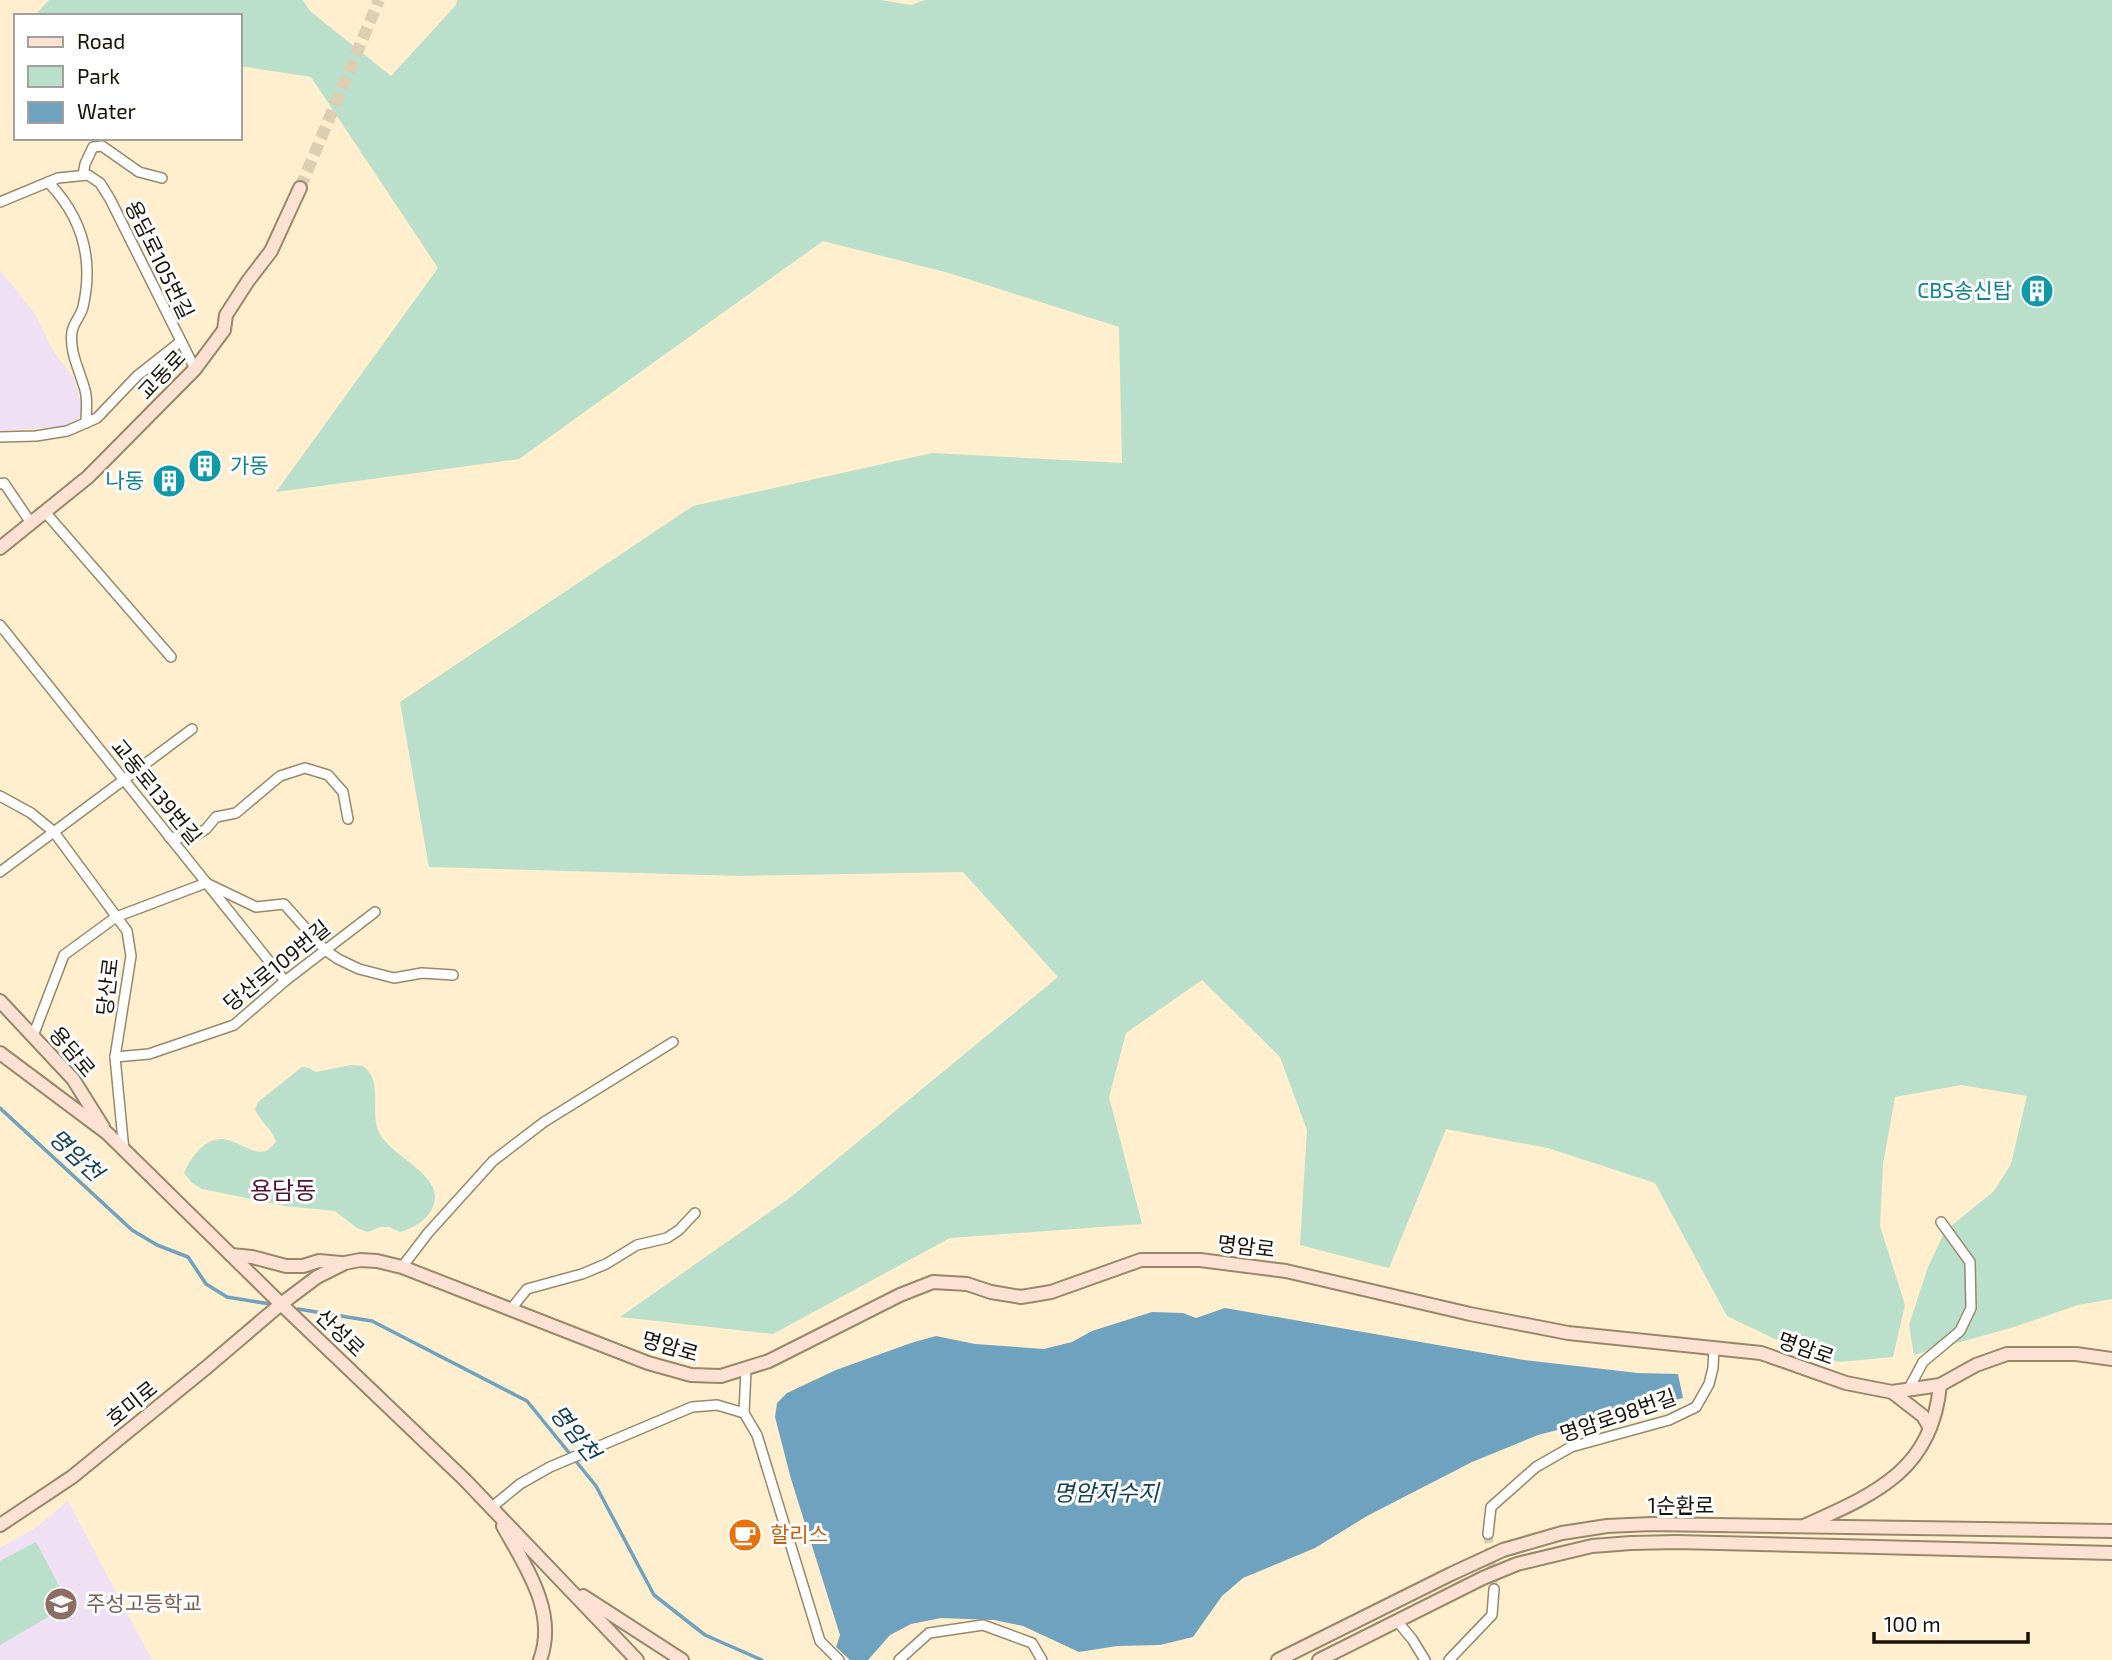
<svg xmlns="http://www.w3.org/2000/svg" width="2112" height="1660" font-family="'Exo 2','Noto Sans KR',sans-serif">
<rect width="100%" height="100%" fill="#ffefce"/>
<g fill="#f0e0f3">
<path d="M0,270L34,312L53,351L75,379L83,415L66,426L0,431Z"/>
<path d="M68,1501L152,1660H0V1548L35,1528Z"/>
</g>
<g fill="#badfca">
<path d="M49,0H303L310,11L391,76L456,5L457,0H880L911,5L925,0H2112V1299L2078,1305L2014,1327L1914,1355L1909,1325L1928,1267L1945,1231L1994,1191L2011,1164L2027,1096L1961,1085L1895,1097L1883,1164L1880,1226L1905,1305L1893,1357L1839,1362L1781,1342L1727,1316L1655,1183L1548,1148L1446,1129L1389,1268L1300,1245L1307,1130L1280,1057L1202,980L1126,1033L1109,1097L1142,1224L950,1238L773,1334L620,1317L791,1197L1058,977L963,872L741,876L429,867L400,702L693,506L932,453L1122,463L1119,327L949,273L823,241L519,459L276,492L438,268L311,77L240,66V16H34Z"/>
<path d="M351,1065L363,1066C384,1081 369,1111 379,1132C390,1158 451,1176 431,1211C424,1222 413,1228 400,1232L389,1227H381L367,1232L357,1228L335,1211L285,1206L202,1189L192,1183L184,1173C191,1156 208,1134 228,1140C246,1145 263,1163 276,1141C272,1129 260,1122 255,1109L258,1102L302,1067L309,1068L316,1072Z"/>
<path d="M36,1542L69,1605L0,1645V1561Z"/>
</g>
<path fill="#6ea2bf" d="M1225,1308L1524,1360L1638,1373L1678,1374L1683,1398L1538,1435L1472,1462L1367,1516L1315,1548L1243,1578L1222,1596L1193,1637L1160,1645L1117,1646L1079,1652L1023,1626L994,1620L941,1618L911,1624L890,1635L868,1660H850L836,1647L840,1635L791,1479L775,1417L777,1403L787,1393L836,1370L911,1343L936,1336L975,1344L1044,1349L1072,1342L1092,1331L1152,1312L1183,1313L1196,1318Z"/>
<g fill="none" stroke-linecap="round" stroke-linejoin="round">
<g stroke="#6ea2bf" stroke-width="3.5">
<path d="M0,1108L132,1230L157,1245L188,1257L206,1284L227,1297L270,1304"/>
<path d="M298,1309L372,1321L527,1401L596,1486L654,1595L705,1635L762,1660"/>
</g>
<path stroke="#dcceb0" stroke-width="9" stroke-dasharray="9 4.5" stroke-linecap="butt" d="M1488,1534L1494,1589"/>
<path stroke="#dcceb0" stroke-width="12" stroke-dasharray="12 6" stroke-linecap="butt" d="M300,188L379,0"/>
<defs>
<g id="street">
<path d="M83,175L85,164L93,147L102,146L139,172L162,178"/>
<path d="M48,182C82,217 94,259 83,307C81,316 73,323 72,332C69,352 80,371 85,390C88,400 86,412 86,423"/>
<path d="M0,202L58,178L88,175L100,183L110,199L195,369"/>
<path d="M0,437L36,436L67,431L97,418L137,376L180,342"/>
<path d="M0,484L4,483L31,523"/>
<path d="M45,512L171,657"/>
<path d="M0,625L285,981"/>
<path d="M0,796L31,813L54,832L127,931L131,956L115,1057L124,1151"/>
<path d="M169,837L191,838L206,829L216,817L236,813L280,776L305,768L328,775L343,792L348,819"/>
<path d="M0,872L192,729"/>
<path d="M33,1036L64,955L116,917L206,883L256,907L284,904L325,950L338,959L359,969L394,978L422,973L453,975"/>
<path d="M115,1057L149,1054L234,1025L285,981L375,912"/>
<path d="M402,1267L428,1233L493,1161L544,1122L673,1042"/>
<path d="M511,1309L527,1289L582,1274L606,1264L637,1245L667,1238L679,1230L695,1213"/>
<path d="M1908,1390L1923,1362L1960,1331L1971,1308L1970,1262L1941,1222"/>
<path d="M744,1413L757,1435L820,1641L839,1660"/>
<path d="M492,1507L520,1484L550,1467L692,1407L717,1405L744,1413L746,1370"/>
<path d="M1488,1534L1491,1507L1536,1467L1571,1447L1669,1420L1696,1407L1709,1384L1713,1368L1714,1347"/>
<path d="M1397,1621L1412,1639L1425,1660"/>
<path d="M899,1660L929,1633L983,1625L1032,1643L1042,1660"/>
<path d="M1449,1660L1492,1615L1494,1589"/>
</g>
<g id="secondary">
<path d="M0,548L88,477L195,369L224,330L226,315L248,281L271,251L300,188"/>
<path d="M0,1001L73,1079L103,1127"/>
<path d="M0,1053L107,1133L281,1304L465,1480L637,1660"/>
<path d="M231,1255L252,1257L286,1266H303L319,1261L341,1263"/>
<path d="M1892,1392L1923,1416L1930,1428"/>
<path d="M0,1525L72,1477L207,1367L281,1304L317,1277L345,1263L360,1260L377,1261L402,1267L648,1363L691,1375L721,1376L769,1361L900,1295L933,1282L967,1284L991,1292L1021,1297L1051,1292L1141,1260H1200L1286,1271L1470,1314L1568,1333L1761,1353L1846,1383L1892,1392L1940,1385L1976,1365L2007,1354H2076L2112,1359"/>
<path d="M503,1526C525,1566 558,1612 540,1660"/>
<path d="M1804,1526C1875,1494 1932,1471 1940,1385"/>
<path d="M583,1596L682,1660"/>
<path d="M1278,1660L1451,1574L1503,1550L1562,1533L1607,1526L1651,1524L2112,1531"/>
<path d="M1319,1660L1483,1578L1517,1564L1592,1546L1631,1543L1677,1542L2112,1553"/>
</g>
</defs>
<use href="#street" stroke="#97886a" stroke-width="12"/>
<use href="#secondary" stroke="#97886a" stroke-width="16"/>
<use href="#street" stroke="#fff" stroke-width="9"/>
<use href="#secondary" stroke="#fde2d3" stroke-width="12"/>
</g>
<defs>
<symbol id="building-disc" viewBox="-11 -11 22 22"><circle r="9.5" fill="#0f9aa8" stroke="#fff"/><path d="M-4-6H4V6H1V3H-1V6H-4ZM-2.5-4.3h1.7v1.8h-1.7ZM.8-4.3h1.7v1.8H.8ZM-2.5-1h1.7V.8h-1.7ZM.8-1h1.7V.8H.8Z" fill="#fff"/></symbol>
<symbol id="cafe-disc" viewBox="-11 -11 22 22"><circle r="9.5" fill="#e8710a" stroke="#fff"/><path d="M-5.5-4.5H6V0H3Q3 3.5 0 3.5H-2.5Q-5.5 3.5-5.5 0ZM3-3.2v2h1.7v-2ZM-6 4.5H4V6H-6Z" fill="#fff"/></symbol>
<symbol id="school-disc" viewBox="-11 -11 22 22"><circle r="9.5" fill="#8d6e63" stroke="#fff"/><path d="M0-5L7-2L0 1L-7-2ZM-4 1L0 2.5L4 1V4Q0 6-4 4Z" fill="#fff"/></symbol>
</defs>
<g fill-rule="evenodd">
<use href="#building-disc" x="2018" y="272" width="38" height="38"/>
<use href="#building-disc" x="186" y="447" width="38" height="38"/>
<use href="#building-disc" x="150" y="462" width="38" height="38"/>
<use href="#cafe-disc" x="726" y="1516" width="38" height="38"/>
<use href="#school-disc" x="42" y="1585" width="38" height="38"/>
</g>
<g text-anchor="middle" stroke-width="6" stroke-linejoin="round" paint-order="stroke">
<g font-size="21" fill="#181307" stroke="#fff">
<text transform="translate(159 260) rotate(64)" y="7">용담로105번길</text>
<text transform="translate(162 375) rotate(-47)" y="7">교동로</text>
<text transform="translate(156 792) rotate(51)" y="7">교동로139번길</text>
<text transform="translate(277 966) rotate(-39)" y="7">당산로109번길</text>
<text transform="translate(108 987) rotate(-83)" y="7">당산로</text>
<text transform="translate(72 1052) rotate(50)" y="7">용담로</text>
<text transform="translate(1246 1247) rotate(7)" y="7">명암로</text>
<text transform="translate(340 1333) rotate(44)" y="7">산성로</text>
<text transform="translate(670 1347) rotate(16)" y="7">명암로</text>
<text transform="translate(1806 1349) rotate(19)" y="7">명암로</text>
<text transform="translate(132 1404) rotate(-39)" y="7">호미로</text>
<text transform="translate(1618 1416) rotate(-19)" y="7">명암로98번길</text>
<text x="1681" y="1513">1순환로</text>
</g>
<g font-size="21" fill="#0d838f" stroke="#fff" text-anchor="end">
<text x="2012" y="298">CBS송신탑</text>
<text x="230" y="473" text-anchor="start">가동</text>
<text x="144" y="488">나동</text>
</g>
<g font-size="21" fill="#c56008" stroke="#fff" text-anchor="start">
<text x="770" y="1542">할리스</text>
</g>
<g font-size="21" fill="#785e54" stroke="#fff" text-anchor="start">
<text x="86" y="1611">주성고등학교</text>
</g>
<g font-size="23" font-style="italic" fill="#144055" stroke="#fff">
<text transform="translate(76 1155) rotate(43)" y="8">명암천</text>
<text transform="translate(575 1433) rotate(51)" y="8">명암천</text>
<text x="1106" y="1501">명암저수지</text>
</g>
<g font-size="24" fill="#511336" stroke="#fff">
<text x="283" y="1199">용담동</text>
</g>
</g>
<rect x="14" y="14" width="228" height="126" fill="#ffffff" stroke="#a3a19c" stroke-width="2"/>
<rect x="28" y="37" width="35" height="10" fill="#fde2d3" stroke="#a3a19c" stroke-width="2"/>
<text x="77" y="49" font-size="21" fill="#181307">Road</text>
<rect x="28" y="66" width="35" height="21" fill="#badfca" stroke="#a3a19c" stroke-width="2"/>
<text x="77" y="84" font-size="21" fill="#181307">Park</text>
<rect x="28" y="102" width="35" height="21" fill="#6ea2bf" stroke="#a3a19c" stroke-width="2"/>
<text x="77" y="119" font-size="21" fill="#181307">Water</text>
<path d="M1874 1632v10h154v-10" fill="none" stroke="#181307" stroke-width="3.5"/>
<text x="1884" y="1632" font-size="21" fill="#181307" stroke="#ffffff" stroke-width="5" paint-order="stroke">100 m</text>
</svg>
